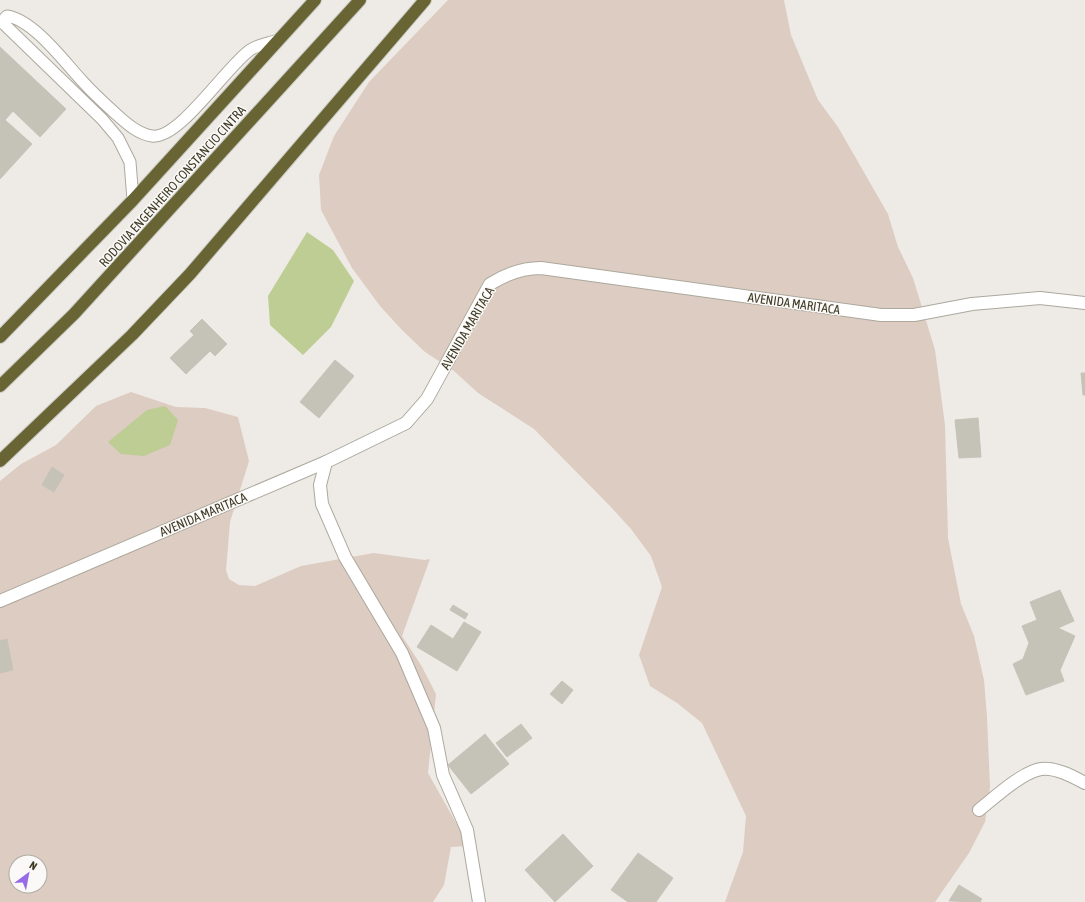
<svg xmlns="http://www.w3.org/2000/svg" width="1085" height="902" font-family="'Asap Condensed',sans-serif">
<rect width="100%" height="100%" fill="#eeebe6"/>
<g fill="#ddccc1" fill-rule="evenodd">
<path d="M448,0H784L791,35L818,100L838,127L888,214L898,247L913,278L935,350L945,425L948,538L961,604L974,636L984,680L987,717L990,787L985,822L969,853L935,902H725L743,852L746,816L702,723L677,703L650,686L639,655L662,587L651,556L631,529L609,505L534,429L478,393L454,371L425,352L402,330L380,306L352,268L321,210L319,175L334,136L369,82Z"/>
<path d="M131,392L176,407L205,408L238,417L249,461L230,522L226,570L229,579L239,585L255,586L301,566L374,553L425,560L430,559L402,636L421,665L436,694L428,773L469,846L451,847L444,885L433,902H0V481L21,464L56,445L96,406ZM16,862H40V886H16Z"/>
</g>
<g fill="#bdcd93">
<path d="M307,232L333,250L354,281L331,327L303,355L270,325L268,296Z"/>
<path d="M165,406L178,420L170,445L144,456L121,454L108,442L147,410Z"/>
</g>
<g fill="#c5c2b8" stroke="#c7c3b9">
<path d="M0,47L66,109L40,137L13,111L5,120L32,144L0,179Z"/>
<path d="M202,319L227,344L215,356L190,331Z"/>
<path d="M194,335L210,351L186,374L170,358Z"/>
<path d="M335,360L354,376L319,418L300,402Z"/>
<path d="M1081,373H1085V395H1083Z"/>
<path d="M978,418L981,457L959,458L955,420Z"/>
<path d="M52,467L64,475L54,492L42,485Z"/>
<path d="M1060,590L1074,621L1058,628L1075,636L1060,670L1064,681L1026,695L1013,664L1023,659L1029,643L1022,626L1037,620L1030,602Z"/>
<path d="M453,605L468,614L465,619L450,610Z"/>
<path d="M464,622L481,632L457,671L417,647L431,625L453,639Z"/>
<path d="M7,639L13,670L0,673V641Z"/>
<path d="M562,681L573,690L562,704L550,694Z"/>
<path d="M521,724L532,738L507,757L496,743Z"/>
<path d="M485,734L509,764L471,794L448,765Z"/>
<path d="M563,834L593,866L555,902L525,870Z"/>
<path d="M638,853L673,878L656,902H628L611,890Z"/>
<path d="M959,885L982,899L980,902L949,901Z"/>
</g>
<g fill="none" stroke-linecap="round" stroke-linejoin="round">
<defs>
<path id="service" d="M133,200L130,162L118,138L102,119L6,26L4,24L5,18L7,16C34,20 65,63 84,83C94,94 105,104 116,114C126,123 138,134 152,136C179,140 226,67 250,50C257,45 270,43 278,40"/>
<g id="minor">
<path d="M326,462L320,485L322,504L345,557L402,653L434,728L443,775L467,830L479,902"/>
<path d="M979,810C994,798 1022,772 1041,769C1055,767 1072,776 1085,783"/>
</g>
<path id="tertiary" d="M0,601L326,462L406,423L427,399L490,284C506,274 522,268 541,268L881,315H914L972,304L1040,298L1085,303"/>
<g id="motorway">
<path d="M0,337L133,200L315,0"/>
<path d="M0,386L74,314L360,0"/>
<path d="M0,461L132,335L190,274L425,0"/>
</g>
</defs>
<use href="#service" stroke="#aca89d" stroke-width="13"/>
<use href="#minor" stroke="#aca89d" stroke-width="14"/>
<use href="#tertiary" stroke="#aca89d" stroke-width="14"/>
<use href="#motorway" stroke="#c9c8c2" stroke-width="14"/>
<use href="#service" stroke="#fff" stroke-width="11"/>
<use href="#minor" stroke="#fff" stroke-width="12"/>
<use href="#tertiary" stroke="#fff" stroke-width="12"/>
<use href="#motorway" stroke="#686434" stroke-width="12"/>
</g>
<g text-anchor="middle" stroke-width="3" stroke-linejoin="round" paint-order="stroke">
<g font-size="13" fill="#3f3b26" stroke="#faf9f7">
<text transform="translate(172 186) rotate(-48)" y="5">RODOVIA ENGENHEIRO CONSTANCIO CINTRA</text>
<text transform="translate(794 303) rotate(8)" y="5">AVENIDA MARITACA</text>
<text transform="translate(467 328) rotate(-60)" y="5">AVENIDA MARITACA</text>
<text transform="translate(203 514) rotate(-23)" y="5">AVENIDA MARITACA</text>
</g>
</g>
<g transform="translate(28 874) rotate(32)"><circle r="19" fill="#faf9f7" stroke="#afada3"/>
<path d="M0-3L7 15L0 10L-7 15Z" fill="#986be6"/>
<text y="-6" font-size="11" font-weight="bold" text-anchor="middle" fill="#3f3b26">N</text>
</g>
</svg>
